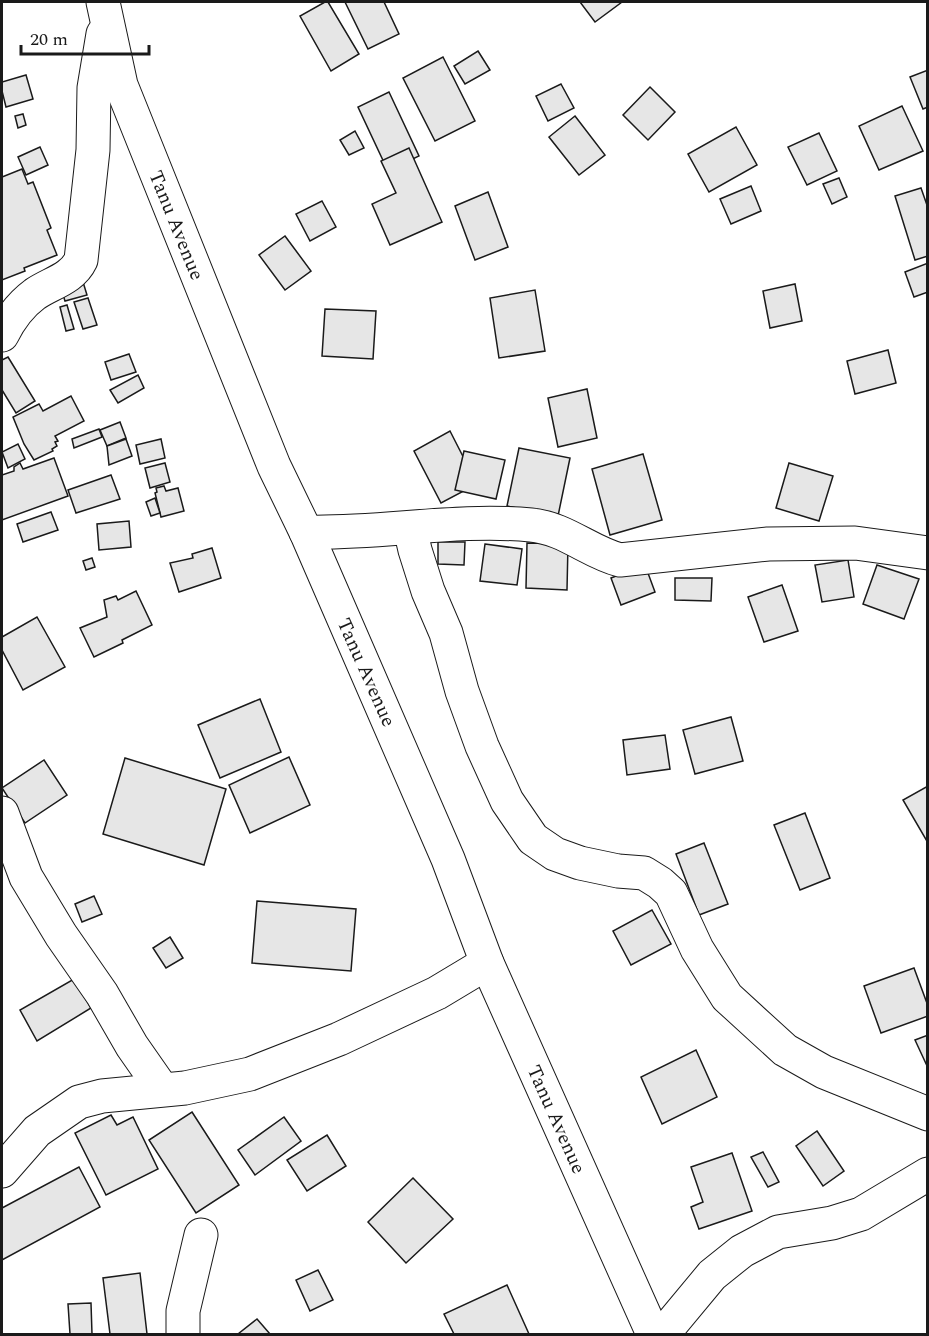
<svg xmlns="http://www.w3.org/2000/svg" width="929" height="1336" font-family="Spectral,serif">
<rect width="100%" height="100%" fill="#fff"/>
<g fill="#e6e6e6" stroke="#1a1a1a" stroke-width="1.5">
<path d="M325,2H328L359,54L331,71L300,16Z"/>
<path d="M345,2H384L399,34L368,49Z"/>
<path d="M580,2H622L595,22Z"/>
<path d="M478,51L490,70L465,84L454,66Z"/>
<path d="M443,57L475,121L435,141L403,78Z"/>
<path d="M928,70V107L923,109L910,77Z"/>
<path d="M26,75L33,99L6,107L2,91V82Z"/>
<path d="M561,84L574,108L548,121L536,96Z"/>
<path d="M650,87L675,112L648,140L623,115Z"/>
<path d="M389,92L419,156L388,171L358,107Z"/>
<path d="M902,106L923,151L879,170L859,126Z"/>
<path d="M23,114L26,125L18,128L15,116Z"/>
<path d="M575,116L605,155L579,175L549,137Z"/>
<path d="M736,127L757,165L709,192L688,154Z"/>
<path d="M355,131L364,148L349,155L340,140Z"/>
<path d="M819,133L837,171L807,185L788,147Z"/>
<path d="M40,147L48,165L26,175L18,157Z"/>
<path d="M409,148L442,222L390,245L372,204L396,193L381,161Z"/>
<path d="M22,169L28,184L33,182L51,228L47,230L57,255L24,268L25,271L2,280V177Z"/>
<path d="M839,178L847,197L832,204L823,184Z"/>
<path d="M751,186L761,211L731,224L720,199Z"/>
<path d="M921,188L928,208V256L915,260L895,196Z"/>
<path d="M488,192L508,247L475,260L455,206Z"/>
<path d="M322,201L336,227L310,241L296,214Z"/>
<path d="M285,236L311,271L285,290L259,255Z"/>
<path d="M928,263V292L914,297L905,272Z"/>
<path d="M83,282L87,295L65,301L61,288Z"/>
<path d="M795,284L802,321L770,328L763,291Z"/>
<path d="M535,290L545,351L499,358L490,298Z"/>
<path d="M88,298L97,325L83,329L74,302Z"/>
<path d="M67,305L74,329L66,331L60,307Z"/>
<path d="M325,309L376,311L373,359L322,356Z"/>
<path d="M888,350L896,383L855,394L847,361Z"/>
<path d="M129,354L136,372L111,380L105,362Z"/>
<path d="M8,357L35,401L16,413L2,390V360Z"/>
<path d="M138,375L144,388L118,403L110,390Z"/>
<path d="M587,389L597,438L558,447L548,398Z"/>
<path d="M71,396L84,421L55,436L58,441L55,442L57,446L52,449L53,451L34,460L24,444L13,417L39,404L43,411Z"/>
<path d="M120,422L126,438L107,446L100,430Z"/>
<path d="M99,429L102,437L74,448L72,439Z"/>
<path d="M450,431L477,484L441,503L414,451Z"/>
<path d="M126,439L132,456L109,465L107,446Z"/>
<path d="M161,439L165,458L140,464L136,445Z"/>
<path d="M18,444L25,459L8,468L2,452Z"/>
<path d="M519,448L570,458L558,516L507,506Z"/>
<path d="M464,451L505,460L496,499L455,490Z"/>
<path d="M643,454L662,520L610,535L592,469Z"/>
<path d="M54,458L68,496L2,520V475L14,471V467L20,463L23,469Z"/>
<path d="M165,463L170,482L150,488L145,468Z"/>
<path d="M789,463L833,476L819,521L776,508Z"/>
<path d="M111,475L120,499L76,513L68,490Z"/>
<path d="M164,486L166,491L178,488L184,511L161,517L155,493L157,492L156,488Z"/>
<path d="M155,498L160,513L151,516L146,502Z"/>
<path d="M51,512L58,530L23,542L17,524Z"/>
<path d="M129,521L131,547L99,550L97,524Z"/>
<path d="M438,542H465L464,565L438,564Z"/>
<path d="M527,543L568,544L567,590L526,588Z"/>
<path d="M485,544L522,549L517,585L480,581Z"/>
<path d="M212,548L221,578L179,592L170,563L193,558L192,554Z"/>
<path d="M92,558L95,567L86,570L83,561Z"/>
<path d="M848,560L854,597L822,602L815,565Z"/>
<path d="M645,565L655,592L621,605L611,578Z"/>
<path d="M877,565L919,579L904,619L863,604Z"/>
<path d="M675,578H712L711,601L675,600Z"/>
<path d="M782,585L798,631L764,642L748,597Z"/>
<path d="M136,591L152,625L122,640L123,643L94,657L80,628L107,617L104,600L116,596L118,600Z"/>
<path d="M37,617L65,667L23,690L2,650V637Z"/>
<path d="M260,699L281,752L220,778L198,725Z"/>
<path d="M731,717L743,761L695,774L683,730Z"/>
<path d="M665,735L670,769L627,775L623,740Z"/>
<path d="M289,757L310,805L250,833L229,785Z"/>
<path d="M125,758L226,789L204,865L103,834Z"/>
<path d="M44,760L67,795L25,823L2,788Z"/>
<path d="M928,786V843L903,800Z"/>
<path d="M805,813L830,878L800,890L774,825Z"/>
<path d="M704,843L728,904L699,915L676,854Z"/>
<path d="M94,896L102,914L82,922L75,904Z"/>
<path d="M257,901L356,909L351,971L252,963Z"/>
<path d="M652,910L671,944L631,965L613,931Z"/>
<path d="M170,937L183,958L166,968L153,948Z"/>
<path d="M914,968L928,1006V1016L881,1033L864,986Z"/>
<path d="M74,979L91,1008L37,1041L20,1010Z"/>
<path d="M928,1035V1068L915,1040Z"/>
<path d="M696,1050L717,1097L662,1124L641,1077Z"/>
<path d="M192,1112L239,1185L196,1213L149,1140Z"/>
<path d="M111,1115L117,1125L133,1117L158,1169L106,1195L75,1133Z"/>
<path d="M284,1117L301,1141L255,1175L238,1150Z"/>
<path d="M817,1131L844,1171L823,1186L796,1146Z"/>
<path d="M327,1135L346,1166L307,1191L287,1160Z"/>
<path d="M763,1152L779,1182L768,1187L751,1157Z"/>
<path d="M732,1153L752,1211L699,1229L691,1207L703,1202L691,1167Z"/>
<path d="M79,1167L100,1207L2,1260V1208Z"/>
<path d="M413,1178L453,1219L406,1263L368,1222Z"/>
<path d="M318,1270L333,1300L310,1311L296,1280Z"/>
<path d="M140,1273L147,1334H110L103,1278Z"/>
<path d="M507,1285L529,1334H454L444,1314Z"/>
<path d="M91,1303L92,1334H70L68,1304Z"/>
<path d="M257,1319L270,1334H238Z"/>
</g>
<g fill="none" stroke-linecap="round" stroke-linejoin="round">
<defs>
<g id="minor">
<path d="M103,2L121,85L274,466L306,532L448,859L487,963L653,1334"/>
<path d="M2,335C10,319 20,305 35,294C51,283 72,279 81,260L93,150L94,88L103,34"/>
<path d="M410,528L415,550L428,591L446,633L462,691L482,746L507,801L533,839L555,854L580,863L618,871L644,873L660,883L671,893L697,949L727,997L785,1050L824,1072L928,1114"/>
<path d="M306,532C381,534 456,518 531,525C565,528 589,552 620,560L768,544L855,543L928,553"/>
<path d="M2,813L26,877L61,935L102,994L132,1046L162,1089"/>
<path d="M2,1171L37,1131L79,1102L102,1096L185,1088L250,1074L339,1039L437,993L487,963"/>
<path d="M183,1334V1311L201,1235"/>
<path d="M663,1334L712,1275L742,1251L778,1232L832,1223L861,1214L928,1174"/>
</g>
</defs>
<use href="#minor" stroke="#1a1a1a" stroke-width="35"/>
<use href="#minor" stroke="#fff" stroke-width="33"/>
</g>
<g text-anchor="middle" stroke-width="4.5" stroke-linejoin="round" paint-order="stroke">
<g font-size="20" fill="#1a1a1a" stroke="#fff">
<text transform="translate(177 225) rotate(68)" y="7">Tanu Avenue</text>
<text transform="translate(367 672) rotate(66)" y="7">Tanu Avenue</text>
<text transform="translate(557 1119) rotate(66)" y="7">Tanu Avenue</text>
</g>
</g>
<rect width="929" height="1336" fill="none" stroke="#1a1a1a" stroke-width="6"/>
<path d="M21 45v9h128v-9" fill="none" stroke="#1a1a1a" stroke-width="3"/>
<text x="30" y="45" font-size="18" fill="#1a1a1a" stroke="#ffffff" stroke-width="4.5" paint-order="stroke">20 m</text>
</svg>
